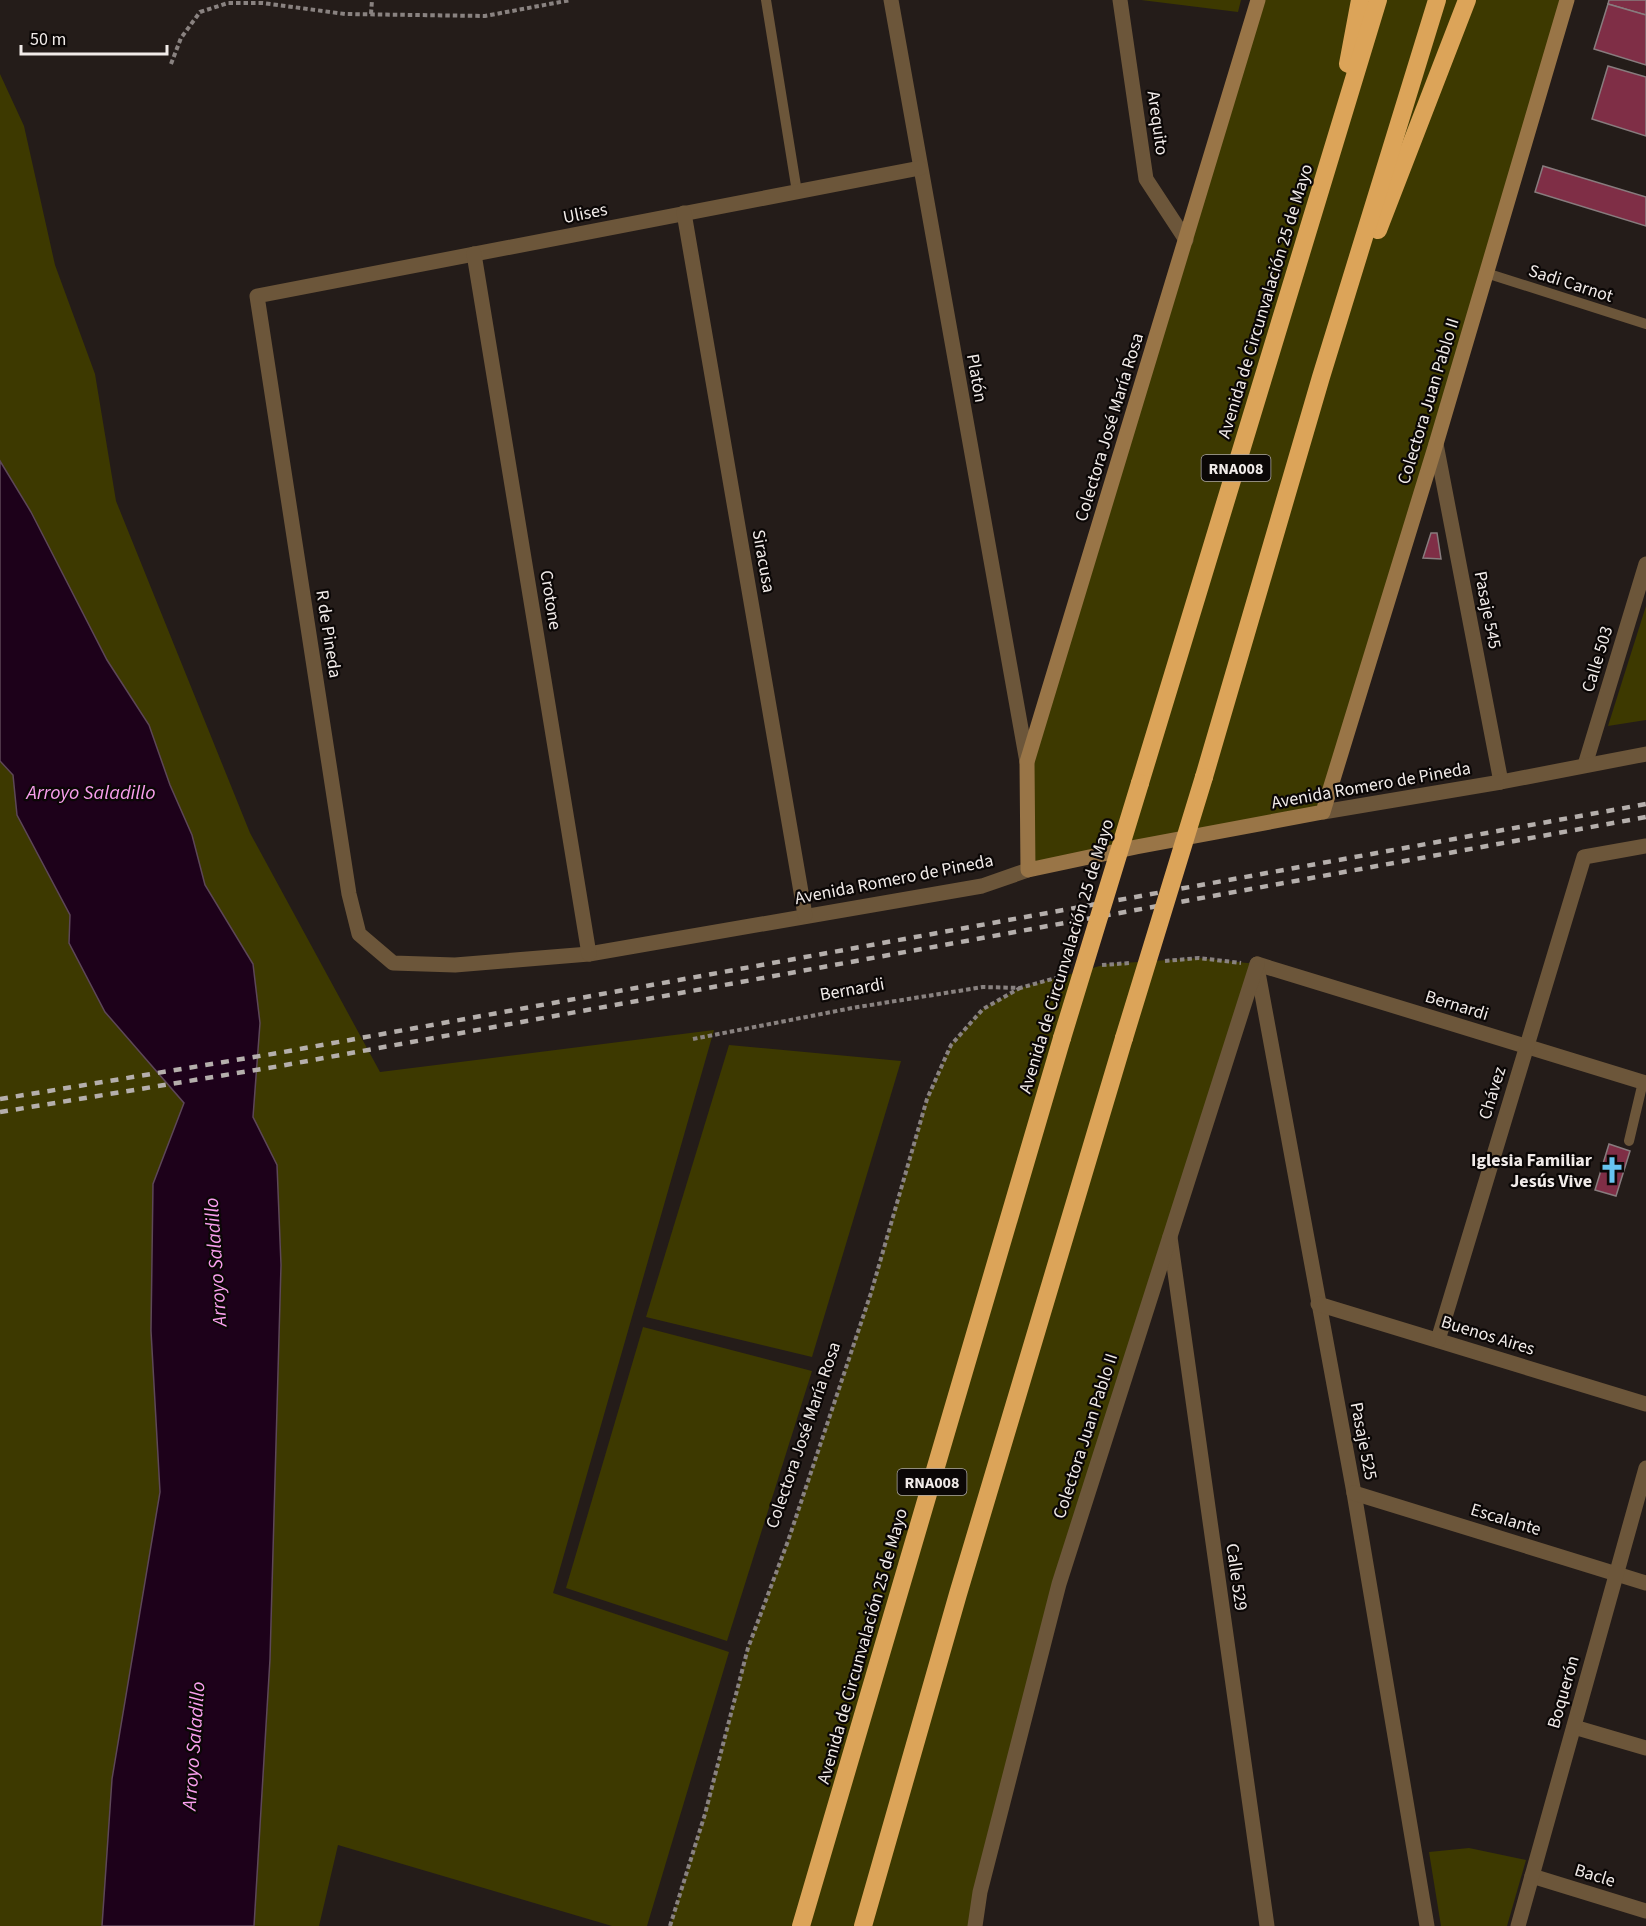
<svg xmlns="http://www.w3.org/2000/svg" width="1646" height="1926" font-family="'Source Sans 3',sans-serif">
<rect width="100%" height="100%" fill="#241c19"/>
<g fill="#3d3900">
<path d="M1141,0H1241L1238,12Z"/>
<path d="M1258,0H1567L1323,812L1028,870L1027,762Z"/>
<path d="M0,74L24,126L55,265L95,374L116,501L250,833L380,1072L714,1030L553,1593L729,1652L647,1926H612L338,1845L319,1926H254L270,1659L281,1265L277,1165L253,1117L260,1023L253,964L205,885L192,835L170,785L149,725L107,660L31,512L0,461Z"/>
<path d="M1646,606V720L1608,726Z"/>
<path d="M0,761L13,775L17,815L70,915L69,943L105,1012L184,1103L153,1184L151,1331L160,1492L112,1779L102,1926H0Z"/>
<path d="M1199,958L1257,964L1059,1584L975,1926H670L705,1814L748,1648L788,1541L871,1293L927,1099L951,1045L983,1009L1020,988L1107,964Z"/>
<path d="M729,1045L901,1061L812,1357L646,1317Z"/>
<path d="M643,1327L812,1371L727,1641L566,1588Z"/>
<path d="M1469,1848L1526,1860L1507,1926H1441L1429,1852Z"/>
</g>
<path fill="#1d011a" stroke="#5d4758" stroke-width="1.5" d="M0,461L31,512L107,660L149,725L170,785L192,835L205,885L253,964L260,1023L253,1117L277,1165L281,1265L270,1659L254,1926H102L112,1779L160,1492L151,1331L153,1184L184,1103L105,1012L69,943L70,915L17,815L13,775L0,761Z"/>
<g fill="#7f2e46" stroke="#887c7e" stroke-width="1.5">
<path d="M1609,0H1646V15L1608,4Z"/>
<path d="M1608,4L1646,15V65L1594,49Z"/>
<path d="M1608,66L1646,77V136L1592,119Z"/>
<path d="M1543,166L1646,197V226L1535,192Z"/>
<path d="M1431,533H1437L1441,559L1423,558Z"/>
<path d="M1609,1144L1630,1151L1616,1196L1595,1190Z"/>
</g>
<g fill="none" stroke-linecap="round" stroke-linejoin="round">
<g stroke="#898280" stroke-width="4" stroke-dasharray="4.5 3" stroke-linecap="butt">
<path d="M371,14L372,0"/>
<path d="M171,64L181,38L200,12L228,3H263L345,14L485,16L571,0"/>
<path d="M1165,961L1199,958L1241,963"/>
<path d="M1102,965L1130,963"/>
<path d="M693,1039L852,1008L983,987L1020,988L1063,976"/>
<path d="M670,1926L705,1814L748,1648L788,1541L871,1293L927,1099L951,1045L983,1009L1020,988"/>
</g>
<g stroke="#6c563a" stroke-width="10">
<path d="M766,0L797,192"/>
<path d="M1486,273L1646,324"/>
<path d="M1629,1141L1643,1082"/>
</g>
<g stroke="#6c563a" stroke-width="15">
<path d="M891,0L1027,762"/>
<path d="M1120,0L1146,179L1186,240"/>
<path d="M920,168L257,296L349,894L359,934L393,963L455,965L589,954L982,886L1028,870"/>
<path d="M684,213L805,915"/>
<path d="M474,254L589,954"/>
<path d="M1436,444L1501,782"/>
<path d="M1585,765L1646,564"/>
<path d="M1323,812L1501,782L1646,754"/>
<path d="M1257,964L1646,1083"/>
<path d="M1257,967L1354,1493L1427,1926"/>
<path d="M1170,1237L1267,1926"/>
<path d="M1318,1304L1646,1404"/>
<path d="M1438,1340L1584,857L1646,846"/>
<path d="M1354,1493L1646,1583"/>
<path d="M1574,1727L1646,1748"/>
<path d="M1532,1876L1646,1911"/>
<path d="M975,1926L980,1892L1059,1584L1257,964"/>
<path d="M1518,1926L1646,1468"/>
</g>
<path stroke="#997547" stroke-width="15" d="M1258,0L1027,762L1028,870L1136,847L1323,812L1436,444L1567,0"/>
<g stroke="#dca459" stroke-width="18">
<path d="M1348,64L1360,0"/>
<path d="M1378,230L1467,0"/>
<path d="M1204,777L1321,377L1437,0"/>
<path d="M1140,783L1378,0"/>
<path d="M801,1926L1062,1038"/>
<path d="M863,1926L958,1594L1124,1038"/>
</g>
<g stroke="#b5afac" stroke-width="4.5" stroke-dasharray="8 8" stroke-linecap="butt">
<path d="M0,1099L278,1053L1646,804"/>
<path d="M0,1112L280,1066L1646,817"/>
</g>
<g stroke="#dca459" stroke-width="18">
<path d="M1062,1038L1140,783"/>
<path d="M1124,1038L1204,777"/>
</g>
</g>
<defs>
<symbol id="church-bare" viewBox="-9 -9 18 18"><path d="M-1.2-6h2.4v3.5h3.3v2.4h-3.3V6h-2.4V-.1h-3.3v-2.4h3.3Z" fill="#67c4f0" stroke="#0b0706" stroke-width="2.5" paint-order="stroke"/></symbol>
</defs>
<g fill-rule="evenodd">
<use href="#church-bare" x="1593" y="1151" width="38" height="38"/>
</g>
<g text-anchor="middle" stroke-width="4.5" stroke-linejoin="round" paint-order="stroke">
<g fill="#0b0706" stroke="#aca7a5" stroke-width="1.5">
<rect x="1201.5" y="455" width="69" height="26" rx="4.5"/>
<rect x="897.5" y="1469" width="69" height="26" rx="4.5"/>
</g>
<g font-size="16" font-weight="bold" fill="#f1ebe9">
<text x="1236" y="474">RNA008</text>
<text x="932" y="1488">RNA008</text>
</g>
<g font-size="18" fill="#f1ebe9" stroke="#0b0706">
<text transform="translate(1158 123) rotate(82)" y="6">Arequito</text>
<text transform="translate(585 213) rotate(-11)" y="6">Ulises</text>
<text transform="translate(1571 283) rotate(18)" y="6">Sadi Carnot</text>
<text transform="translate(1265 301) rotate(-73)" y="6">Avenida de Circunvalación 25 de Mayo</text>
<text transform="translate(977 378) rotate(80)" y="6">Platón</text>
<text transform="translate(1428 401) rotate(-73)" y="6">Colectora Juan Pablo II</text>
<text transform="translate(1109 427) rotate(-73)" y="6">Colectora José María Rosa</text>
<text transform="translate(764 561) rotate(80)" y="6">Siracusa</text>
<text transform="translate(551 600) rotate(81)" y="6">Crotone</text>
<text transform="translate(1488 610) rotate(79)" y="6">Pasaje 545</text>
<text transform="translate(329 634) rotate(81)" y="6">R de Pineda</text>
<text transform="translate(1597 659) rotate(-73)" y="6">Calle 503</text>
<text transform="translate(1371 785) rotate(-10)" y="6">Avenida Romero de Pineda</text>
<text transform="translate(894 879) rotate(-11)" y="6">Avenida Romero de Pineda</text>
<text transform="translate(1066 956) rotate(-73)" y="6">Avenida de Circunvalación 25 de Mayo</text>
<text transform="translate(852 989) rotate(-10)" y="6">Bernardi</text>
<text transform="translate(1457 1005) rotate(17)" y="6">Bernardi</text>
<text transform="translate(1492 1093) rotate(-73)" y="6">Chávez</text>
<text transform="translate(1488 1335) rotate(17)" y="6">Buenos Aires</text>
<text transform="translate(803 1435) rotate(-71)" y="6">Colectora José María Rosa</text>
<text transform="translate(1085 1436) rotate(-72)" y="6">Colectora Juan Pablo II</text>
<text transform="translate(1364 1441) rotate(79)" y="6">Pasaje 525</text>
<text transform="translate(1506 1519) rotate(17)" y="6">Escalante</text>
<text transform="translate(1237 1577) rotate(82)" y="6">Calle 529</text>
<text transform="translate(862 1646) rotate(-74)" y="6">Avenida de Circunvalación 25 de Mayo</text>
<text transform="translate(1563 1692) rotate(-74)" y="6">Boquerón</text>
<text transform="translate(1595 1875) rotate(17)" y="6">Bacle</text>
</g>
<g font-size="18" font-weight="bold" fill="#f1ebe9" stroke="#0b0706" text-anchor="end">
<text x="1592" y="1166">Iglesia Familiar<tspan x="1592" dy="21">Jesús Vive</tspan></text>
</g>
<g font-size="20" font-style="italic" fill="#f99fed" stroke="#0b0706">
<text x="91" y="799">Arroyo Saladillo</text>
<text transform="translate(215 1262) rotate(-94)" y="7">Arroyo Saladillo</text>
<text transform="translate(193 1746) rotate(-86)" y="7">Arroyo Saladillo</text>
</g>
</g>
<path d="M21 45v9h146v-9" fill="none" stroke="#f1ebe9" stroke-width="3"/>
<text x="30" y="45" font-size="18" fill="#f1ebe9" stroke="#0b0706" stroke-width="4.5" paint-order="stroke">50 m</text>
</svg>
